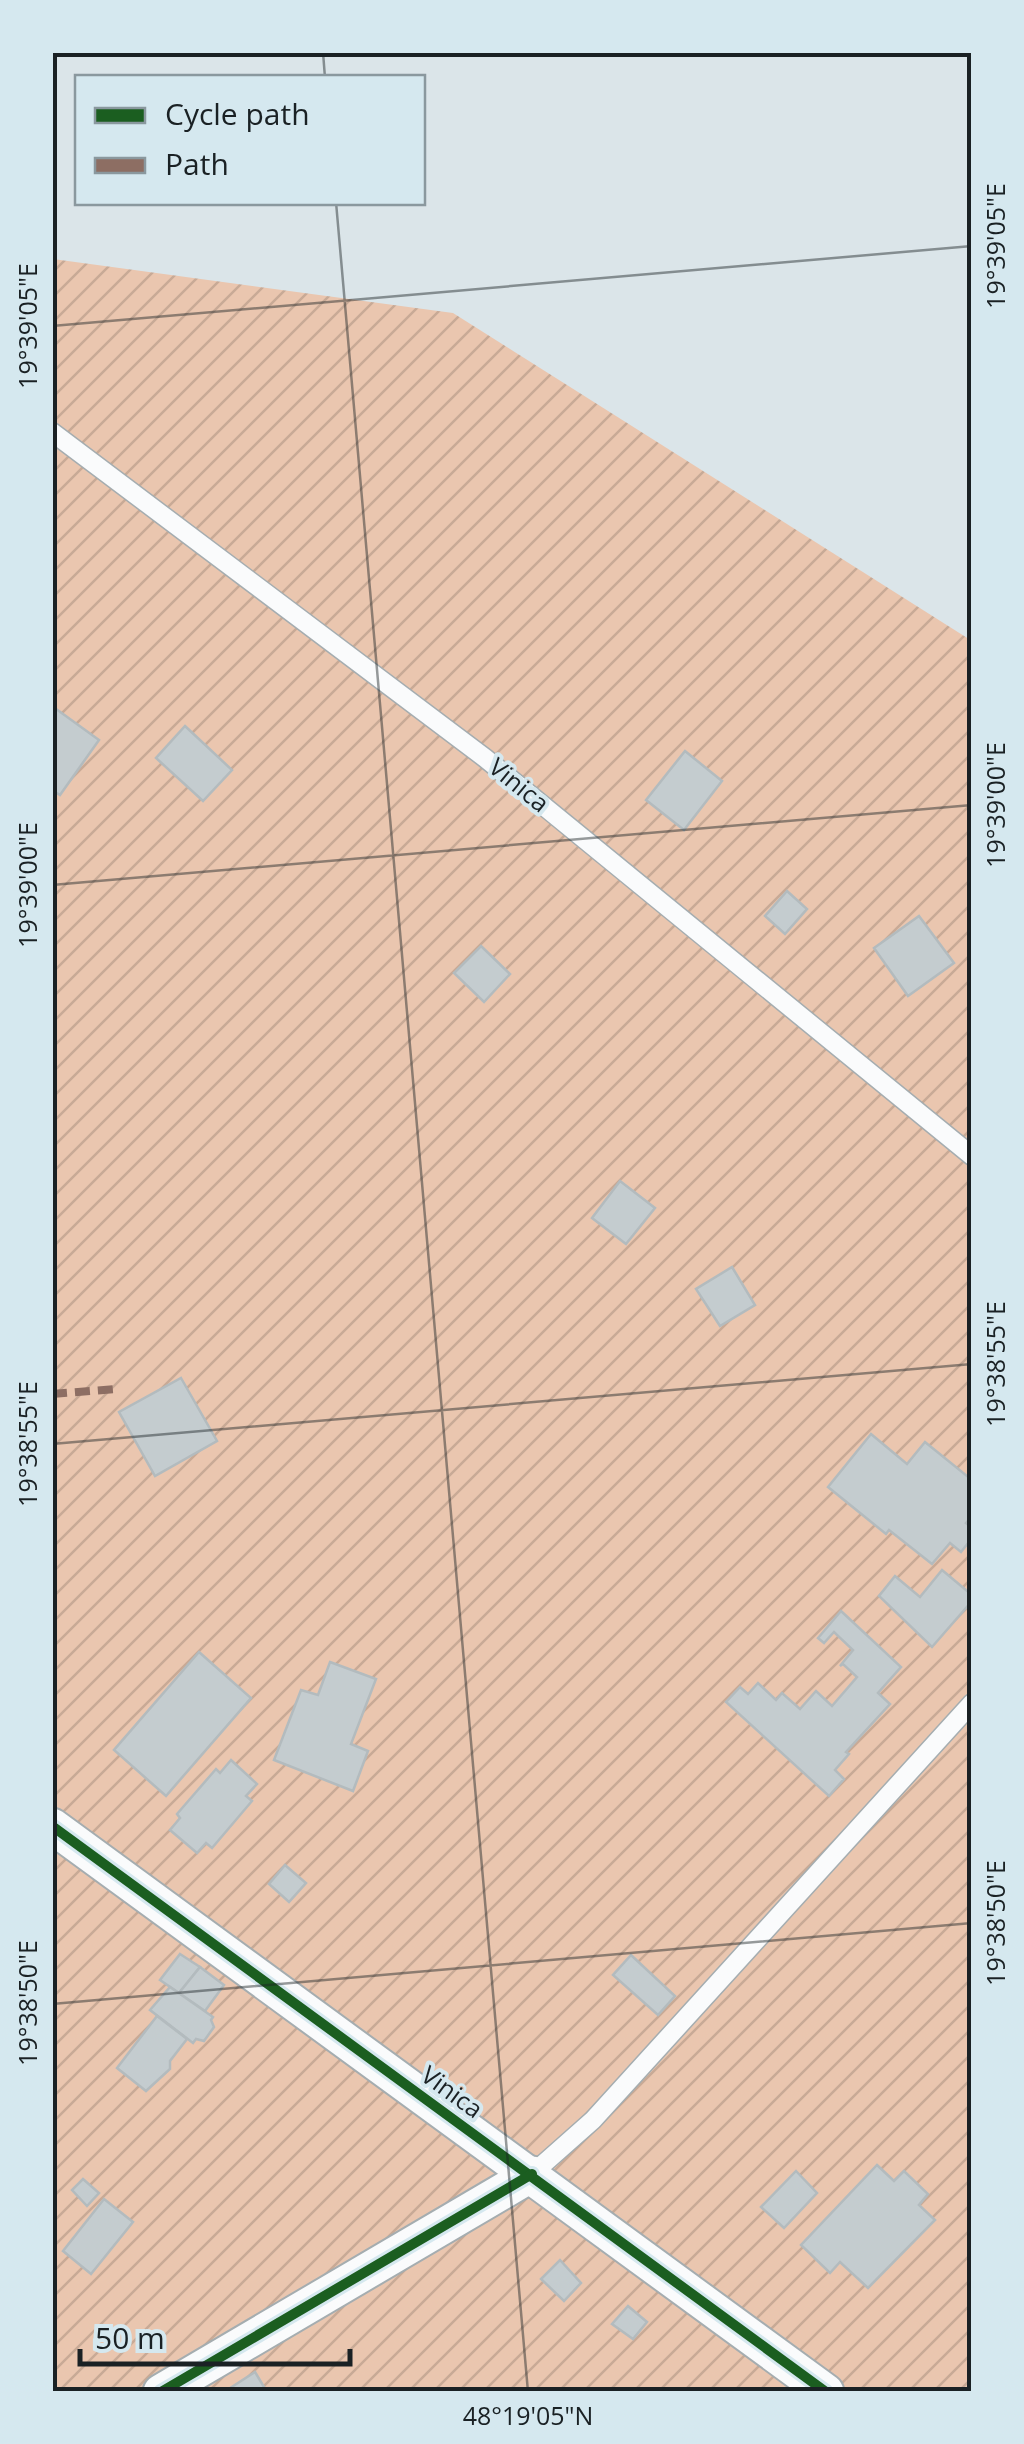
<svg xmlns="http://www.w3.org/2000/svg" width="1024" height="2444" font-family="'Open Sans',sans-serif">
<defs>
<pattern id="garden-furrows" width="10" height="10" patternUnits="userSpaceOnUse" patternTransform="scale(2.5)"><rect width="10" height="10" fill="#eac6af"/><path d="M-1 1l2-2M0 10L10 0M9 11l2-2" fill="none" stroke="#c8aa96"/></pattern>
</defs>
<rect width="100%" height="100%" fill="#dbe5e9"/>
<path fill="url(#garden-furrows)" d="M53,259L453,313L972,641L971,2391L53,2392Z"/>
<g fill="#c4cccf" stroke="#b3bbbe" stroke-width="2.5">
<path d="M52,706L99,740L60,795L52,790Z"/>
<path d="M185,726L232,770L203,801L156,758Z"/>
<path d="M685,751L722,781L684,830L646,800Z"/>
<path d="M787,891L807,909L785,934L765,916Z"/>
<path d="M919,916L954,963L908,996L874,948Z"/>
<path d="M481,946L510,974L484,1002L454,973Z"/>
<path d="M620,1181L655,1208L626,1244L592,1218Z"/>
<path d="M732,1267L755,1305L720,1326L696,1289Z"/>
<path d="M181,1378L217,1441L155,1476L119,1412Z"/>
<path d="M871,1434L907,1464L925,1442L972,1480V1516L966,1523L972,1528V1538L961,1552L950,1543L932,1564L889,1530L886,1534L828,1487Z"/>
<path d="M942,1570L972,1595V1601L932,1647L879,1596L895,1576L920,1597Z"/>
<path d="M841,1611L901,1667L878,1693L890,1704L846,1752L849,1754L835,1770L844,1779L829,1796L726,1702L740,1687L748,1694L758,1683L776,1700L782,1693L800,1709L816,1691L832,1706L857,1677L843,1664L840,1666L853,1650L834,1632L824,1643L818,1638Z"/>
<path d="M199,1652L251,1698L166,1796L114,1750Z"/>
<path d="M330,1662L376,1679L351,1744L368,1751L353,1791L274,1760L301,1690L318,1695Z"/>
<path d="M231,1760L257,1784L246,1796L252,1801L212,1848L206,1843L197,1853L170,1830L180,1818L177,1814L216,1769L220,1773Z"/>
<path d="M285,1865L306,1883L289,1902L269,1884Z"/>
<path d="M180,1954L200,1967L179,1993L160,1980Z"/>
<path d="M631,1955L675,1996L658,2015L613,1975Z"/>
<path d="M200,1967L224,1985L205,2011L179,1993Z"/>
<path d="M170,1987L213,2017L211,2020L214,2027L204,2041L196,2039L193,2043L150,2010Z"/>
<path d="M157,2016L187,2039L170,2061V2069L146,2091L117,2068Z"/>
<path d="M877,2165L894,2181L904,2171L928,2194L919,2205L935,2220L868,2288L840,2262L830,2273L801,2245Z"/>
<path d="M796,2171L817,2193L784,2228L761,2207Z"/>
<path d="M83,2179L99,2193L87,2206L72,2190Z"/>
<path d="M104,2199L133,2222L91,2274L63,2251Z"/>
<path d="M560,2260L581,2283L564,2301L541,2279Z"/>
<path d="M628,2306L647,2322L633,2339L612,2324Z"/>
<path d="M255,2372L267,2392H224Z"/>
</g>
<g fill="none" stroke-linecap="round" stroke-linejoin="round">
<defs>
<g id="service">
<path d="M52,432L485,758L972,1156"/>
<path d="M532,2174L593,2120L972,1703"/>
</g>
<g id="minor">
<path d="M52,1826L826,2392"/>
<path d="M161,2392L532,2174"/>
</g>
</defs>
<use href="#service" stroke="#a5adb0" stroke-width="21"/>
<use href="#minor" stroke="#a5adb0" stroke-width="39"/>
<use href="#service" stroke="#fafbfc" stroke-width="18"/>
<use href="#minor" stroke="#fafbfc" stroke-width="35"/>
<path stroke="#8d6e63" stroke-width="8" stroke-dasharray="15 8" stroke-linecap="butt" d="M52,1394L116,1389"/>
<defs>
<g id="cycleway">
<path d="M52,1826L826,2392"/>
<path d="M161,2392L532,2174"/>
</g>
</defs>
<use href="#cycleway" stroke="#d5e8ef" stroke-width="16"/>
<use href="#cycleway" stroke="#1b5e20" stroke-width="10"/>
</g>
<path fill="none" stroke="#1a2124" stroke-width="2.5" stroke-opacity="0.45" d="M323,52L325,78M336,202L528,2392M52,326L972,246M52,885L972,805M52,1444L972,1364M52,2004L972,1923"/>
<g text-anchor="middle" stroke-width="8" stroke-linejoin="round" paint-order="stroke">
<g font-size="25" fill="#1a2124" stroke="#d5e8ef">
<text transform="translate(519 785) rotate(39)" y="9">Vinica</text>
<text transform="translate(452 2092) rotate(36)" y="9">Vinica</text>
</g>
</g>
<rect width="1024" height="2444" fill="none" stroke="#d5e8ef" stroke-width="110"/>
<rect x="75" y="75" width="350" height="130" fill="#d5e8ef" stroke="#8a989e" stroke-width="2.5"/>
<rect x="95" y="108" width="50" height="15" fill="#1b5e20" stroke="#8a989e" stroke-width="2.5"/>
<text x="165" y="125" font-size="30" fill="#1a2124">Cycle path</text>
<rect x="95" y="158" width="50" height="15" fill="#8d6e63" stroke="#8a989e" stroke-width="2.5"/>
<text x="165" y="175" font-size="30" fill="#1a2124">Path</text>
<path d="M80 2349v15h270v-15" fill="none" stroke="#1a2124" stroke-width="5"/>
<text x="95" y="2349" font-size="30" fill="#1a2124" stroke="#d5e8ef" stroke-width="8" paint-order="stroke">50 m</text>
<rect x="55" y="55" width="914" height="2334" fill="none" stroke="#1a2124" stroke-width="4"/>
<g font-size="25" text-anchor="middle" fill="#1a2124">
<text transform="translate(996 246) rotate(-90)" y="9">19°39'05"E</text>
<text transform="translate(28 326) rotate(-90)" y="9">19°39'05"E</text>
<text transform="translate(996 805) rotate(-90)" y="9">19°39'00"E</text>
<text transform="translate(28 885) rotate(-90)" y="9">19°39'00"E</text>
<text transform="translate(996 1364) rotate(-90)" y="9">19°38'55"E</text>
<text transform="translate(28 1444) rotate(-90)" y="9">19°38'55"E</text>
<text transform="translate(996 1923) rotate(-90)" y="9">19°38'50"E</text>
<text transform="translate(28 2003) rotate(-90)" y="9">19°38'50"E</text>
<text x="528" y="2425">48°19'05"N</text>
</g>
</svg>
